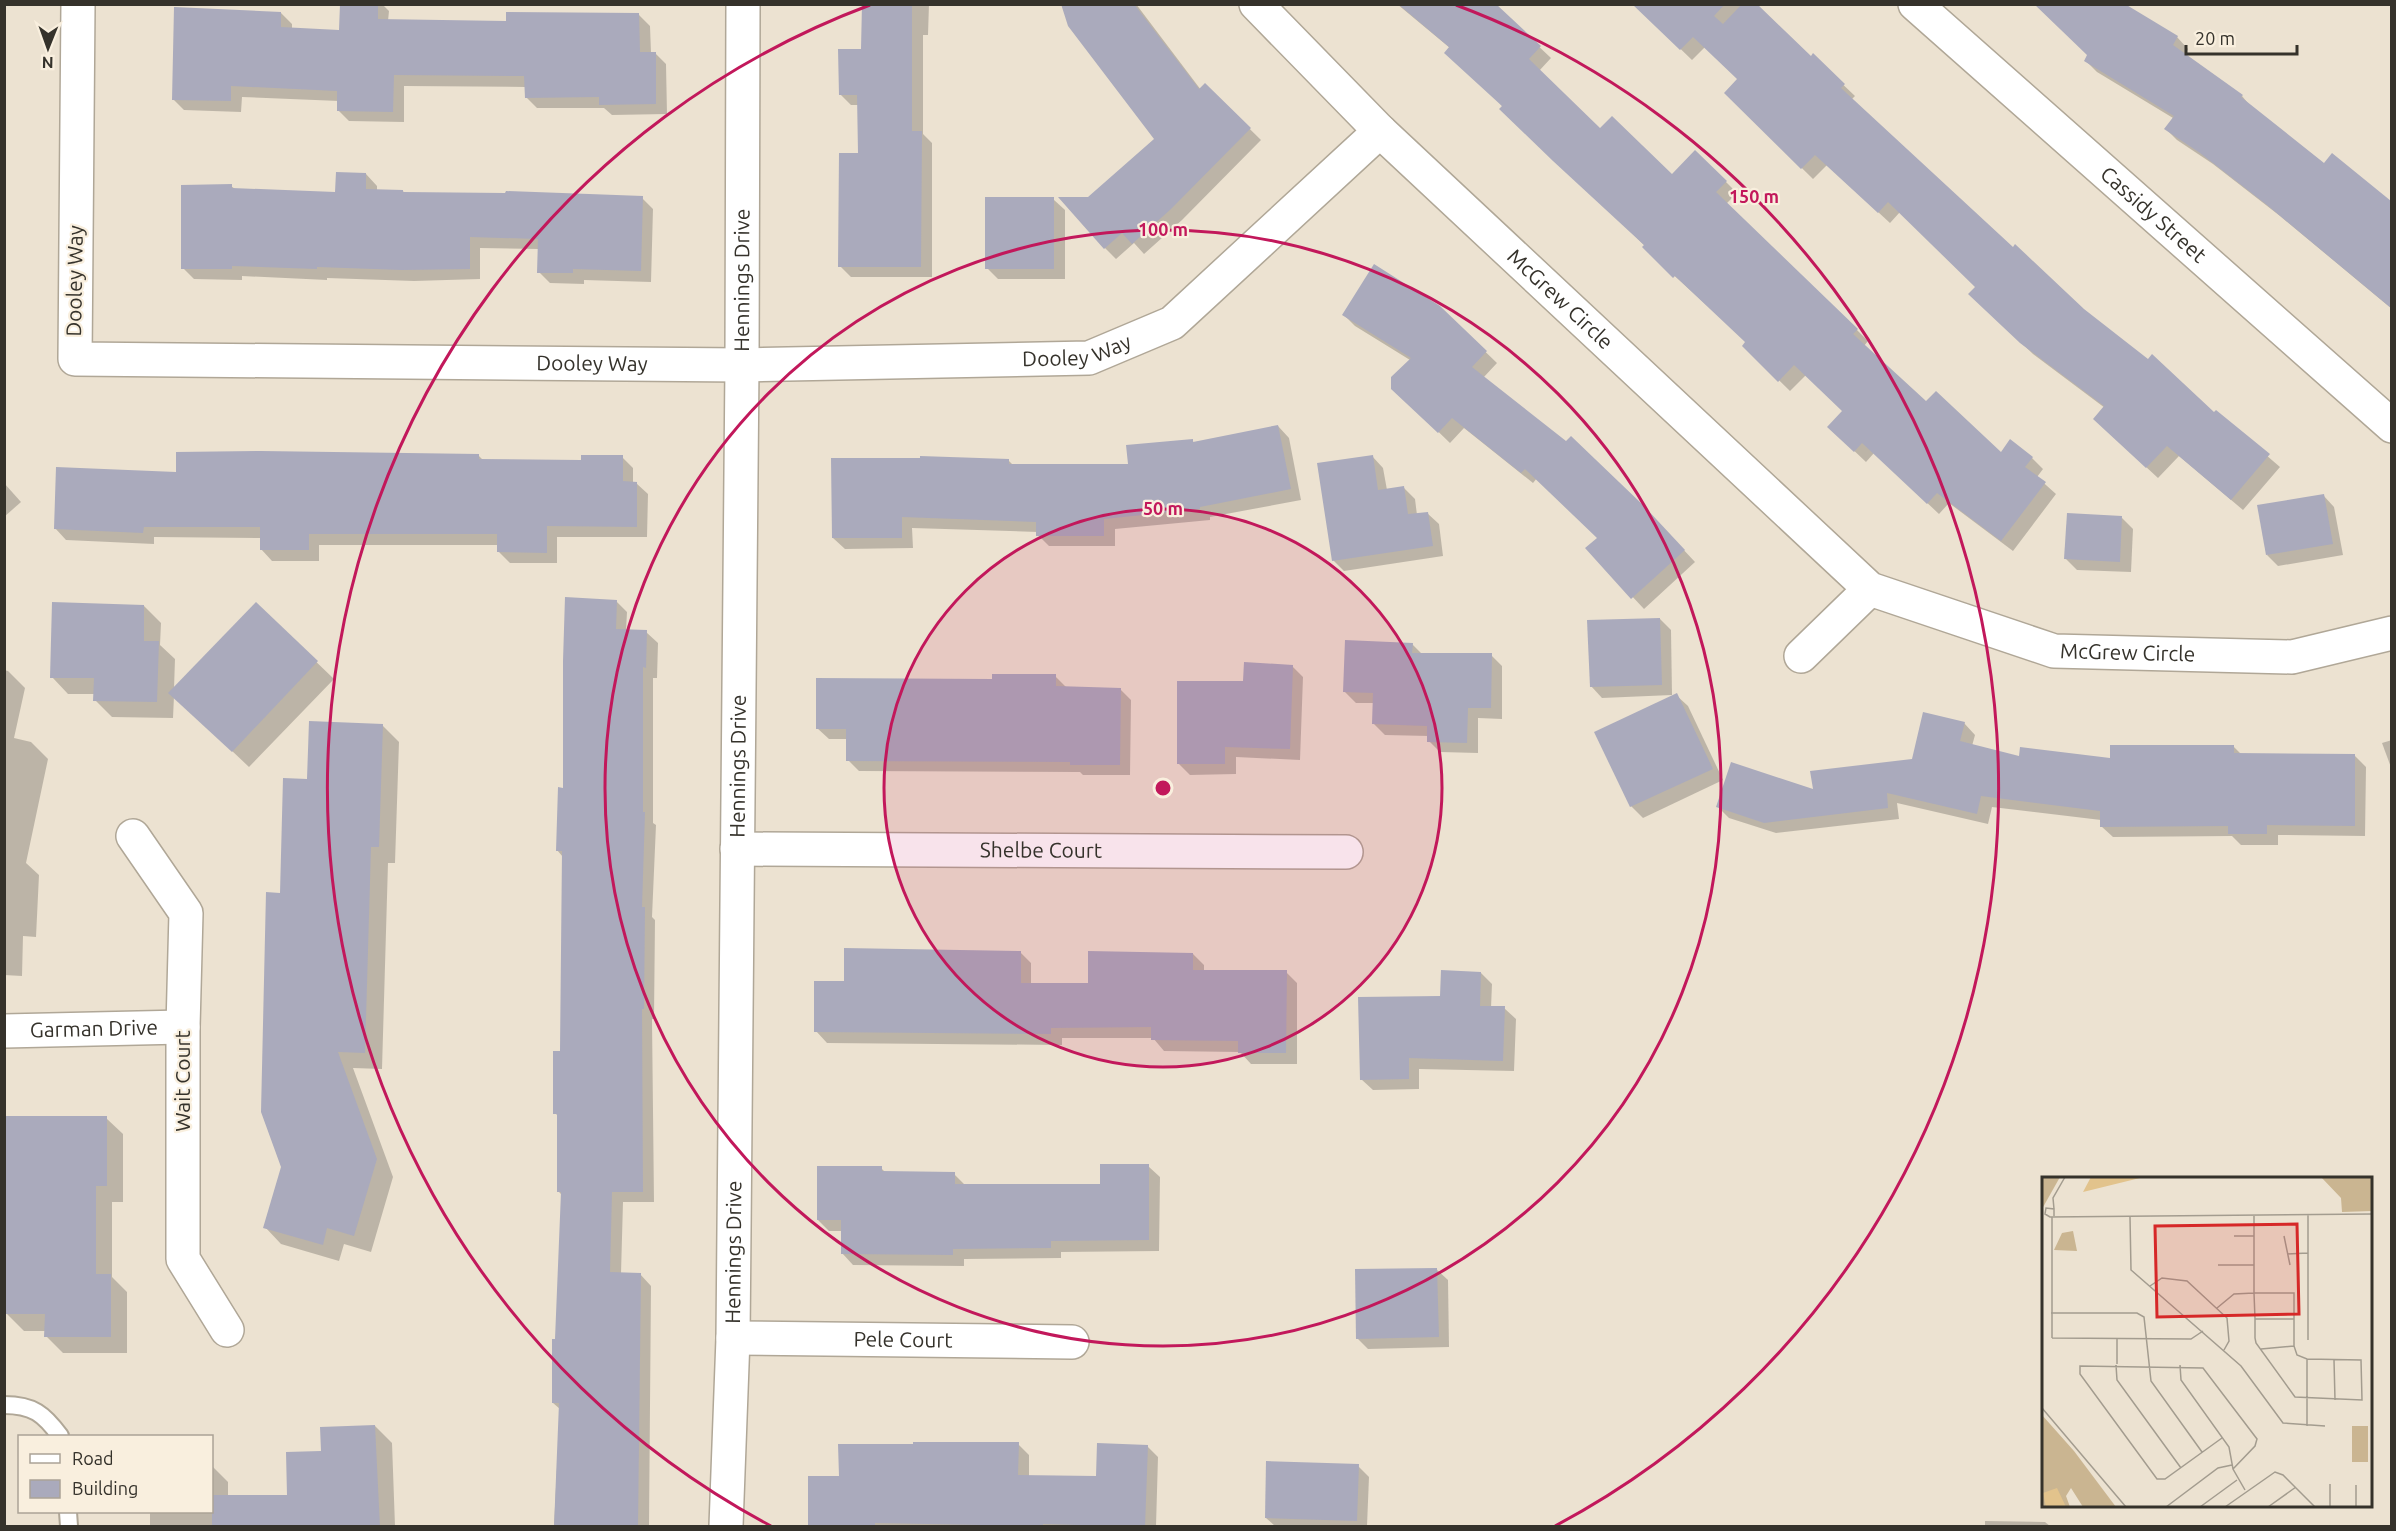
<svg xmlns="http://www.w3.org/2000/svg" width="2396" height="1531" font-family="Ubuntu,sans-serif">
<rect width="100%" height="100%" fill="#ece2d1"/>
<g fill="#0003">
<path d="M342,4H382L389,11L388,21L508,22L639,15L650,26L651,53H655L666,64L667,114L612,115L604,108H537L526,97V87L404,86V122L349,121L338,110L339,101L242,97L241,112L184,110L173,99L281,13L292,24V29L341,32Z"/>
<path d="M864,4H929L928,35H923V134L932,143V277H851L840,266L859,155V105H851L840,94L862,51Z"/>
<path d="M1063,4H1136L1201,90L1205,85L1261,140L1182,220L1144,254L1134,243L1116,259L1105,248L1088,199L1156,139Z"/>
<path d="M1397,4H1494L1551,58L1539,71L1600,131L1673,176L1696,152L1737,193L1726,204L1857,330L1868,341L1864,346L1926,404L2001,454L2032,458L2043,469L2037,477L2056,494L2013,551L1949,503L1939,514L1874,453L1866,462L1829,427L1844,411L1806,375L1790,391L1744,346L1747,342L1655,258L1645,246L1503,107L1450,48Z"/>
<path d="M1634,4H1755L1811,58L1813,56L1855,96L1851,100L2013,249L2083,310L2215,414L2216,412L2280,467L2243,510L2179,456L2158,478L2106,430L2105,408L2033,354L1981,305L1977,287L1900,212L1890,223L1827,165L1813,179L1726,93L1739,80L1705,47L1692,60Z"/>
<path d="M2122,4L2177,37L2188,49L2185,55L2242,96L2252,108L2392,216V309L2280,216L2213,164L2177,140L2166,129L2173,118L2097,72L2086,61Z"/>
<path d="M366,174L377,186V191H403L405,194L642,198L653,209L651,282L584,280V284L550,283L539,272V249L480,248V279L414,281L327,278V280L242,276V280L194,279L183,268L231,186L235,189L337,194Z"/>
<path d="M1053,199L1065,210V279H998L987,268Z"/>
<path d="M1439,307L1497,363L1483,378L1654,518L1695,562L1644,609L1587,548L1599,538L1537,478L1533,483L1464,428L1450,443L1393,388L1410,360L1355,326L1344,315Z"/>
<path d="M1278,426L1289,438L1301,500L1210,517V520L1115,529V546H1049L1038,535V532L912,528L913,548L845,549L833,538L1009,461L1013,465H1130L1192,440L1195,444Z"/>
<path d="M478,455L484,461H583L622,457L633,468V483H636L648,494L647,537H557V563H510L499,552V545H319V561H272L261,549V538L154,537V544L66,540L55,528L177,473Z"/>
<path d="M1372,456L1383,468L1387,490L1404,488L1415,499L1417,515L1427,513L1439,524L1443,556L1344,571L1333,560Z"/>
<path d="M4,483L21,502L4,517Z"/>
<path d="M2323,495L2334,507L2343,555L2278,566L2267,555Z"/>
<path d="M2122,518L2133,529L2131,572L2077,570L2066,559Z"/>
<path d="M616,601L627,612L626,631L646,632L658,643L657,678H653V823L656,825L652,917L655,920L654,1019H652L654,1202H623L621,1274H640L651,1286L649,1526H554L560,1409L553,1403L562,1195L559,1192V1117L555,1113L562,1052L563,857L557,850L564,789Z"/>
<path d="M256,604L334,679L249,767L174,696L173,718L112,717L95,700V694H68L52,677L144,606L161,623L160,645L175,659L174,689Z"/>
<path d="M1660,619L1671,630L1672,695L1602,698L1591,686Z"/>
<path d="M1412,644L1422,654L1491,655L1502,666V719L1478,718V753L1440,752L1429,741V736L1385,735L1374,724L1375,703H1356L1344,691Z"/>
<path d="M1292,666L1303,677L1300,760L1236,757V774L1190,775L1178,763L1244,683Z"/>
<path d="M4,670L8,671L25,688L14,738L31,742L48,759L26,863L39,875L36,937L23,936L22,976L4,975Z"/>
<path d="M1055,676L1066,687L1120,689L1131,700L1130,775H1083L1080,772L859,771L848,760V739H829L817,728L994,681Z"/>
<path d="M1676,695L1688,706L1723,780L1643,818L1631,806L1596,733Z"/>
<path d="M1964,723L1975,735L1972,746L2021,758L2111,760L2233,746L2242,755L2355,756L2366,767L2365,836L2278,835V845H2241L2232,836L2113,837L2101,826V820L1992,807L1988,824L1897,803L1899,819L1776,833L1729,818L1718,807L1814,792L1913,761Z"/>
<path d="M382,725L399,742L395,863H388L382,1069L353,1068L393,1177L371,1252L344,1244L339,1261L281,1244L265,1227L283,1167L281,894L308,780Z"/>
<path d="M2392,740V770L2382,743Z"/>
<path d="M1020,952L1031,963V984H1090L1193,954L1204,965V971L1286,972L1297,983V1064H1251L1240,1052L1164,1051L1153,1038H1062V1045L827,1043L816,1031L846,983Z"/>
<path d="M1481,973L1492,984L1491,1008H1504L1516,1019L1514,1071L1419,1069V1089L1373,1090L1361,1079Z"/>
<path d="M106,1118L123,1134V1202H112V1277L127,1292V1353H63L46,1336V1331H24L7,1314V1280H4V1140Z"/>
<path d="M1148,1166L1160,1177L1159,1251L1061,1252V1258L964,1259V1266L853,1265L842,1253V1231H829L818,1220L881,1168L886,1173L954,1174L966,1186L1101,1185Z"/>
<path d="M1436,1269L1448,1280L1449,1347L1368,1349L1357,1338Z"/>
<path d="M375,1426L392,1443L395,1526H150V1512H212V1466L228,1482V1497H289L322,1453Z"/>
<path d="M1018,1444L1029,1455V1477L1097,1478L1147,1446L1158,1457L1156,1526H810L840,1478Z"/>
<path d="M1358,1466L1369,1477L1367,1526H1275L1266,1518Z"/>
<path d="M1985,1521L2045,1522L2050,1526H1985Z"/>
</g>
<g fill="#aaaabc">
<path d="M340,4H378V19L506,21V12L639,13L640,52H656V104L599,105V97L525,98L524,76L394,75L393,112L337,111V91L231,86V101L172,100L174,7L281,12V27L339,30Z"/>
<path d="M862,4H912V131H922L921,267H838L839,153H858L857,95H839L838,49H861Z"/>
<path d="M1061,4H1134L1199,89L1205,83L1251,128L1171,209L1132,244L1122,233L1104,249L1058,197H1088L1154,139L1068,26Z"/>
<path d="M1398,4H1496L1541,46L1529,59L1600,128L1612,116L1672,174L1695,150L1727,181L1716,192L1858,329L1853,334L1926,401L1936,391L2001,452L2010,439L2033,457L2025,467L2046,482L2001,541L1937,493L1927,504L1862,443L1854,452L1827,427L1842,411L1794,365L1778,382L1742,346L1745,342L1675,276L1673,278L1642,247L1644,245L1553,161L1499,109L1502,106L1444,53L1449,47Z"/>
<path d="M1632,4H1725L1714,16L1723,24L1742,4H1757L1811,56L1813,53L1845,84L1841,88L2013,247L2015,244L2084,309L2148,359L2152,354L2214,412L2216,410L2270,454L2231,500L2167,446L2146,468L2093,419L2104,406L2020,343L1968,294L1975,287L1888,202L1878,213L1815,155L1801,169L1724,93L1737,79L1693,37L1680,50Z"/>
<path d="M2034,4H2125L2178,36L2173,45L2243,95L2241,97L2324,163L2332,153L2391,201V308L2267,205L2200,153L2164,129L2174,116L2084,61L2087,55Z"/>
<path d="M336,172L366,173V189L403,190V192L505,193L506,191L643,196L641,271L573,269V273H537L538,239L470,237V269L402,270L317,267V269L232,266V269H181V185L232,184V188L335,192Z"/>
<rect x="985" y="197" width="69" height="72"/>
<path d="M1374,264L1440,306L1487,351L1472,367L1566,441L1571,436L1643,505L1685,550L1631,599L1585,548L1597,538L1525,469L1521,473L1452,418L1438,433L1391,389V377L1411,358L1342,315Z"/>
<path d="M1278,425L1291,489L1200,507V509L1104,519V536H1036V522L902,517V538H832L831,458H920V456L1009,459V464H1128L1126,445L1193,439V442Z"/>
<path d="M261,451L479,454V459L581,460V455H623V481L637,482V527L547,526V553L497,552V534H309V550H260V527H144L143,533L54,529L56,467L176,472V452Z"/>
<path d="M1373,455L1378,490L1404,486L1408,514L1428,512L1433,546L1332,561L1317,463Z"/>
<path d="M2324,494L2333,544L2266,555L2257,505Z"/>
<path d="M2067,513L2122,516L2120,562L2064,559Z"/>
<path d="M565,597L617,600L616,629L647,630L646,668L643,667V812H645L642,907H645L644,1009H642L643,1192H612L610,1272L641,1273L638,1527H554L559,1403H552V1339H555L561,1192H557V1114H553V1051H560L562,851H556L558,787L563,788V661Z"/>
<path d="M52,602L144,605V641H159L157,702L93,701L94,678H50Z"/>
<path d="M256,602L318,661L232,752L168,693Z"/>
<path d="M1660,618L1662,685L1590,687L1587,620Z"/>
<path d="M1345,640L1413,643L1412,653H1492L1491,708H1468L1467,743L1427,742V726L1372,724L1373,693L1343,692Z"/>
<path d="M1244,662L1293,665L1290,749L1225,747V764H1177V681H1243Z"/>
<path d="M992,674H1056V686L1121,688L1120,765H1070V762L846,761V729H816V678L992,679Z"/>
<path d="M1677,693L1713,769L1630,807L1594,732Z"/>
<path d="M1923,712L1965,722L1960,741L2019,756L2020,747L2110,758V745H2234V753L2355,754V826L2267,825V834H2228V826L2100,827V811L1981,796L1977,814L1887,793L1888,808L1764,823L1716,807L1731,762L1813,789L1810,771L1912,759Z"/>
<path d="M309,721L383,724L379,847H371L365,1053L338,1052L377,1159L354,1236L327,1228L323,1245L263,1228L281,1167L261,1112L266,892L280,893L283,778L307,779Z"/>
<path d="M844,948L1021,951V983H1088V951L1193,953V970H1287L1286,1053H1238V1041L1151,1040V1027L1051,1028V1034L814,1032V981H844Z"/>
<path d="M1441,970L1481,972L1480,1006H1505L1503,1061L1409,1058V1079L1360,1080L1358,997L1440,996Z"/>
<path d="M5,1116H107V1186H96V1274H111V1337H44L45,1314H6Z"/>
<path d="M1100,1164H1149V1240L1051,1241V1248L953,1249V1255L841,1254V1220H817V1166H882V1171L955,1172V1184H1100Z"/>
<path d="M1437,1268L1439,1337L1356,1339L1355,1269Z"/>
<path d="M375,1425L380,1527H212V1495H287L286,1452L321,1451L320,1427Z"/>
<path d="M913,1442H1019L1018,1475L1096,1476L1097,1443L1148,1445L1145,1527L1043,1524V1527H979V1525L875,1523V1527H808V1476H839L838,1444H913Z"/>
<path d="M1266,1461L1359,1464L1357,1521L1265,1518Z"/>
</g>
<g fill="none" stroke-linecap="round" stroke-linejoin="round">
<defs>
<g id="service">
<path d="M4,1405C33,1405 44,1414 60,1436"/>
<path d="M68,1512L69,1526"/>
</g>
<g id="minor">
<path id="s1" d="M78,4L75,359L742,365L1089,358L1172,323L1380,131"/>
<path id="s2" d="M1256,4L1380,131L1870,589L2054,651L2292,657L2392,633"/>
<path id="s3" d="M1915,4L2392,426"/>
<path d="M1801,656L1870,589"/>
<path d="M133,836L186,913L183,1027V1259L227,1330"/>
<path id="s4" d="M737,849L1346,852"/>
<path id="s5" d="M4,1031L183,1027"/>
<path id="s6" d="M733,1338L1072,1342"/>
<path id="s7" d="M726,1526L733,1338L742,365L743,4"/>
</g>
</defs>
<use href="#service" stroke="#b0a797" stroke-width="20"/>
<use href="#minor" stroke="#b0a797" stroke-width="36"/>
<use href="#service" stroke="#fff" stroke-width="16"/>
<use href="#minor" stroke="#fff" stroke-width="33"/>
</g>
<circle cx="1163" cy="788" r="279" fill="#c2185b" fill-opacity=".12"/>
<g fill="none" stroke="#c2185b" stroke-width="3">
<circle cx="1163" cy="788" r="279"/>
<circle cx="1163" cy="788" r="558"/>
<path d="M771 1526A836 836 0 0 1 870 5M1456 5A836 836 0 0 1 1555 1526"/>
</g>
<g text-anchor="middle" stroke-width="4.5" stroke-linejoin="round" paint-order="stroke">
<g font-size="21" fill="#35322b" stroke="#f9efde">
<text dy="7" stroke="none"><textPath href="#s3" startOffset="318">Cassidy Street</textPath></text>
<text dy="7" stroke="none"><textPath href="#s7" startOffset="1246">Hennings Drive</textPath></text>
<text transform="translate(75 281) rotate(-89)" y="7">Dooley Way</text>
<text dy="7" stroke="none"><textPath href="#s2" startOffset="424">McGrew Circle</textPath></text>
<text dy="7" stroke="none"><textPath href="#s1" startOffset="1358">Dooley Way</textPath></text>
<text dy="7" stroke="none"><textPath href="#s1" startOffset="872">Dooley Way</textPath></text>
<text dy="7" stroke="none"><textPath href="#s2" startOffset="1116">McGrew Circle</textPath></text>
<text dy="7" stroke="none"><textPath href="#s7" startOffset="760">Hennings Drive</textPath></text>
<text dy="7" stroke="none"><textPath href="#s4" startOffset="304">Shelbe Court</textPath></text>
<text dy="7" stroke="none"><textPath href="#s5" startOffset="90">Garman Drive</textPath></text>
<text transform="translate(183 1081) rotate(-90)" y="7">Wait Court</text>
<text dy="7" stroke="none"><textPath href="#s7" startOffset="274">Hennings Drive</textPath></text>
<text dy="7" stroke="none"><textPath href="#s6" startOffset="170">Pele Court</textPath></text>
</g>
</g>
<g transform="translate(2042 1177)">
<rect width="330" height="330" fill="#ece2d1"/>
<path d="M0,0H18L0,32ZM279,0H330V34L300,35L299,21ZM31,54L35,74L12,73L20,56ZM0,238L32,274L74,330H41L29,311L24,319L28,330H0ZM310,249H326V285H310Z" fill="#cab591"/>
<path d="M49,0H102L41,15ZM15,311L24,330H4L1,316Z" fill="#e2c38c"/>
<path fill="none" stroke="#a39c8f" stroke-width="1.5" d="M12,32L11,21L23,0M12,39V32L4,31L3,37L8,40L330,37M88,40L89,93L199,189L241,246L283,249M192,59H212M242,59L248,88M245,77L266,76M176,88H212M108,109L120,101L145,104L185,141L187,164L182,173M175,131L192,117L212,116H252V169L255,178L265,182L319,183L320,223L253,220L214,166L213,161V142L212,116V38M9,136H95L102,140L109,204L160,275M213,142H252M10,161L149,162L161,154M10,161V40M266,163V37M219,172L252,169M292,183L293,223M75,187V162M74,188L75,203L139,291M138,188L139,203L187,270L191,292L203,313M0,231L84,330M265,249V182M180,261L123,302H115L38,197V189L161,191L215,262L213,269L191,292M288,307V330M314,308V330M124,330L176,291L190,288M158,330L195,303M183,330L233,295L241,298L273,330M226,330L254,310"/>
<path fill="#d62828" fill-opacity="0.15" stroke="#d62828" stroke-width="3" d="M255,47L257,137L115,140L113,49Z"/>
<rect width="330" height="330" fill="none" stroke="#35322b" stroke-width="3"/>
</g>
<circle cx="1163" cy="788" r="9" fill="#c2185b" stroke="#f9efde" stroke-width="3"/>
<g font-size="18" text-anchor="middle" font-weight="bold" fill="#c2185b" stroke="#f9efde" stroke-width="4.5" stroke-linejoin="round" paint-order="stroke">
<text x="1754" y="203">150 m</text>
<text x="1163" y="236">100 m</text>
<text x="1163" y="515">50 m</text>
</g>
<rect width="2396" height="1531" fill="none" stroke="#35322b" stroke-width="12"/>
<rect x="18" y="1435" width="195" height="78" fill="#f9efde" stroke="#aba396" stroke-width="1.5"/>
<rect x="30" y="1454" width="30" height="9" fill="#ffffff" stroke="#aba396" stroke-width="1.5"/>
<text x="72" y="1465" font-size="18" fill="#35322b">Road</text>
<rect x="30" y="1480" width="30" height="18" fill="#aaaabc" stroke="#aba396" stroke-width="1.5"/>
<text x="72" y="1495" font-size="18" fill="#35322b">Building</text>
<g transform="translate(48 48) rotate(181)" stroke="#f9efde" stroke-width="4.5" paint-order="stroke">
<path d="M0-4.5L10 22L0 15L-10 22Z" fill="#35322b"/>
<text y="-9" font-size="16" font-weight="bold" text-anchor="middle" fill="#35322b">N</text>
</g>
<path d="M2186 45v9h111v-9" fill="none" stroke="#35322b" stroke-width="3"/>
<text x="2195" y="45" font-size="18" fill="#35322b" stroke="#f9efde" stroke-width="4.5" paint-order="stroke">20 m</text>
</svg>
